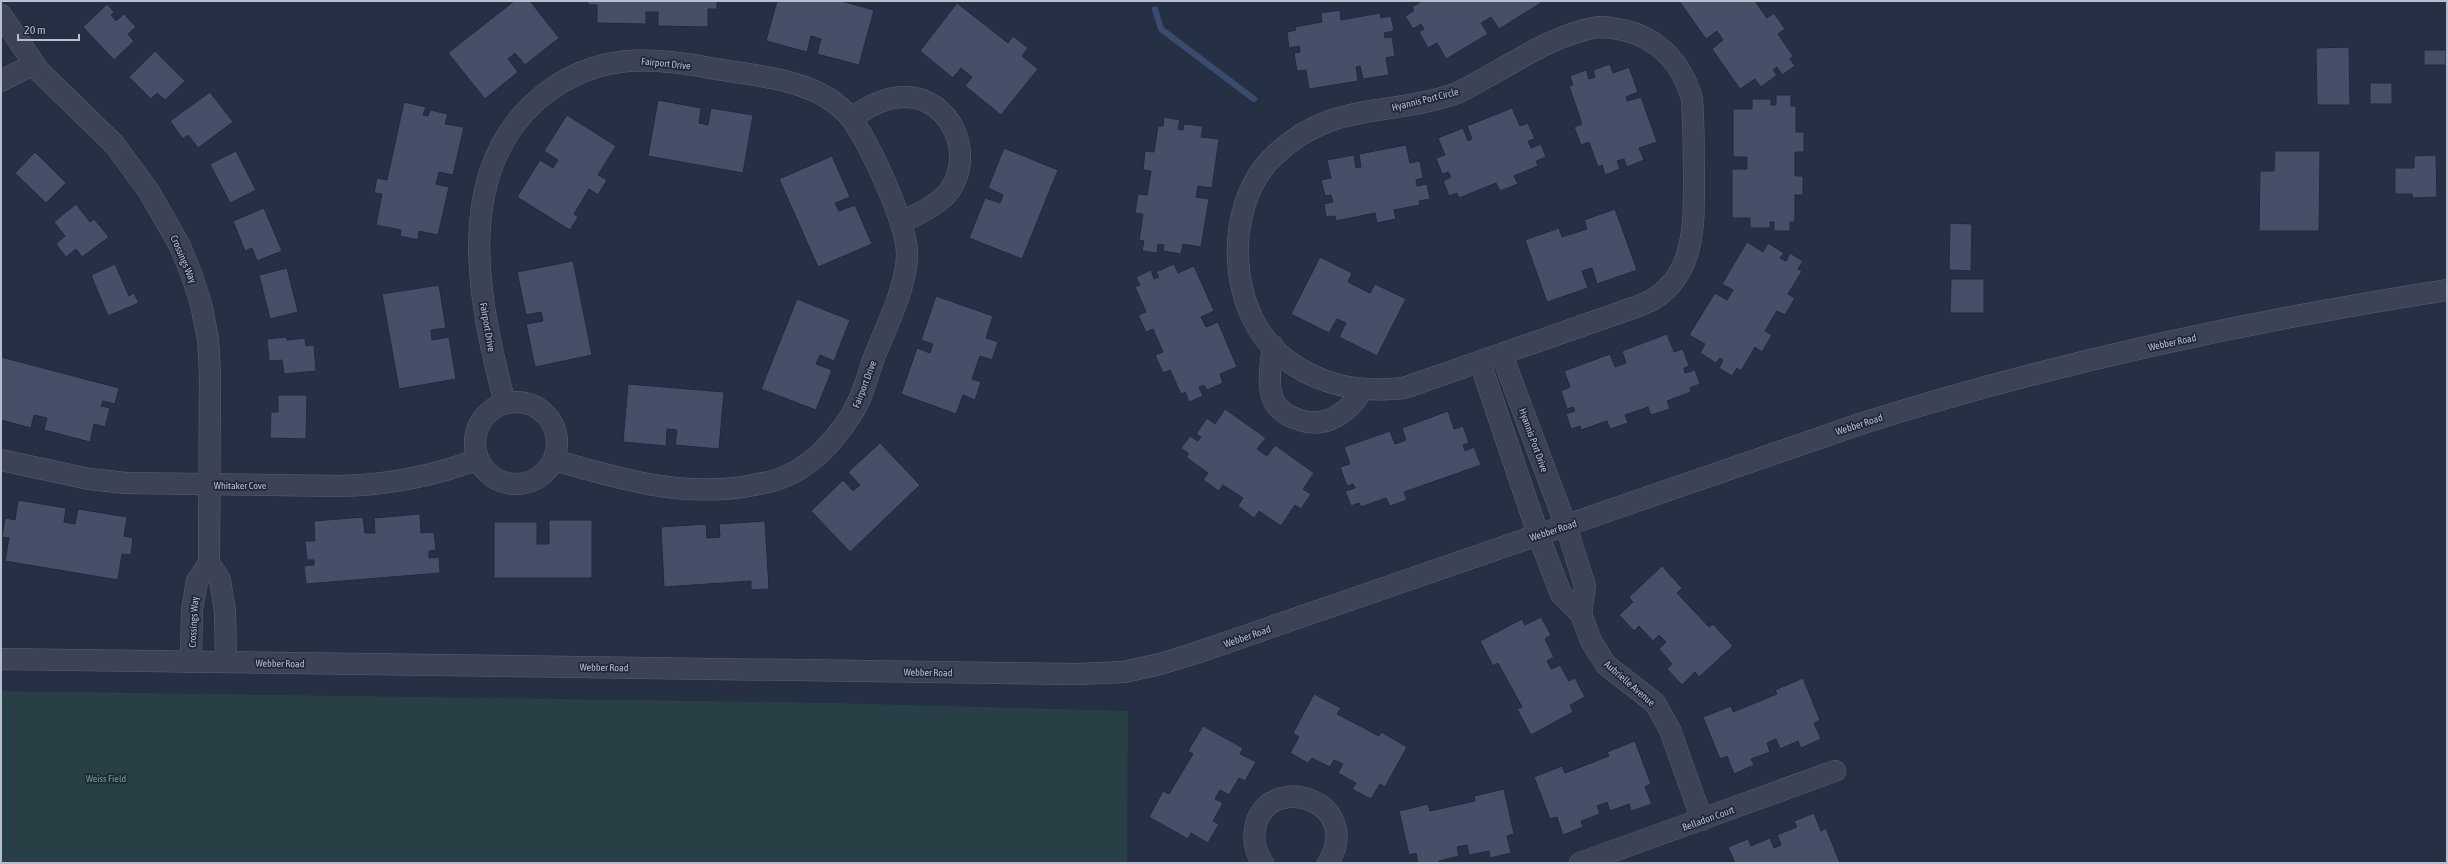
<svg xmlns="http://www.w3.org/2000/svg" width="2448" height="864" font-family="'Asap Condensed',sans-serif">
<rect width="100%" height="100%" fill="#263045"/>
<path fill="#283f46" d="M1,691L831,703L1128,711L1127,863H1Z"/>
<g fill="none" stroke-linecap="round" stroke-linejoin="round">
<path stroke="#3b4b6e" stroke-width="6" d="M1155,9L1161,29L1254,99"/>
</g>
<g fill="#454f67" stroke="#21293c">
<path d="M514,1H530L559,38L525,65L515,53L508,59L518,72L485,99L448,53Z"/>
<path d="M588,1H717V9H708V27L658,26V12H646V24L597,23V5H588Z"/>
<path d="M777,1H841L874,10L859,65L817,54L821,39L811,36L807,52L766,41Z"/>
<path d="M1422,1H1540L1541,3L1499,29L1491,17L1481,23L1488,34L1446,59L1437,43L1428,48L1419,32L1424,29L1421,24L1413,29L1405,16L1414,11L1412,7Z"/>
<path d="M1679,1H1755L1767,18L1774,13L1785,29L1778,34L1793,56L1790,59L1795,66L1782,75L1777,67L1773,70L1777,75L1761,87L1755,79L1740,89L1712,49L1723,40L1717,31L1706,39Z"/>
<path d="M957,3L1008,43L1013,36L1028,48L1022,56L1038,69L1001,115L965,86L972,77L961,68L953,78L920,51Z"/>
<path d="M107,4L114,12L111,15L116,21L124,14L136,27L128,34L134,41L114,60L83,27Z"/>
<path d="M1340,10L1341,20L1380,13L1381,18L1391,16L1394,31L1384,33L1385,38L1392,37L1395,56L1386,58L1389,75L1363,79L1360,66L1356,67L1358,81L1309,89L1306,70L1297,71L1294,53L1300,52L1299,46L1289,48L1287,32L1296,30L1295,27L1322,22L1321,13Z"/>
<path d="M2349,47L2350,105H2317L2316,48Z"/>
<rect x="2424" y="50" width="22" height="15"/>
<path d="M155,51L185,81L165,100L157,93L151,99L129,77Z"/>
<path d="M1610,64L1613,73L1629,67L1638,92L1626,97L1627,101L1641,97L1657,142L1639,148L1644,160L1627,167L1624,159L1617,161L1620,169L1605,175L1602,165L1598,167L1589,142L1581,145L1574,127L1582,124L1569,86L1573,85L1570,76L1586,70L1589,79L1595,77L1593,70Z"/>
<rect x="2370" y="83" width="22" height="21"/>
<path d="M210,92L233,122L198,148L188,135L183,139L170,121Z"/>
<path d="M1776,95H1791V106H1796V132H1804V152H1795V176H1803V195H1795V222H1790V231H1774V222H1770V228H1750V218H1732V169H1747V157H1733V109H1752V99H1771V105H1776Z"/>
<path d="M658,100L701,108L699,123L708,125L711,108L753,115L743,173L648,156Z"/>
<path d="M404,102L426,107L423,115L428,116L430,110L448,114L445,124L464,127L453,175L439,172L436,184L449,187L438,235L419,231L418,240L400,236L401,230L376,225L382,194L374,193L377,178L387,180Z"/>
<path d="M1512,108L1520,126L1528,123L1535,139L1528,141L1531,148L1541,144L1546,157L1536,161L1538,166L1514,176L1518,184L1500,191L1496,183L1459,198L1457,193L1449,196L1443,181L1451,177L1448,172L1442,174L1436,158L1445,155L1438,138L1463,128L1468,141L1472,139L1467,126Z"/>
<path d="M567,115L616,146L598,175L607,180L598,195L589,189L574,214L578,217L570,230L517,197L540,160L553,168L558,160L544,151Z"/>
<path d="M1164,117L1180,120L1178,129L1183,130L1184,124L1203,126L1201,137L1219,139L1212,188L1198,186L1196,197L1209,199L1201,247L1183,244L1181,254L1163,251L1164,245L1158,244L1157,253L1142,251L1144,241L1139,240L1143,214L1135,213L1138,194L1147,195L1151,171L1143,170L1145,151L1154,152L1158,126H1163Z"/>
<path d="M1406,145L1410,163L1420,161L1423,178L1416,180L1417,186L1427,184L1430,199L1419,201L1420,205L1394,210L1396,219L1377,223L1375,213L1336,221L1335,216L1326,217L1324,204L1333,202L1331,195L1325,196L1321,180L1331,178L1327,160L1354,155L1356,168L1361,167L1359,154Z"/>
<path d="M1004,148L1058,170L1022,259L969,238L985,198L1000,203L1003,195L988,188Z"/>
<path d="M236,151L256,190L230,203L210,164Z"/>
<path d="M2275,151H2320L2319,231H2259L2260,171H2274Z"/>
<path d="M35,152L66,183L46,203L15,173Z"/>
<path d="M2436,155L2437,197L2413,198L2412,194H2395V168H2414V156Z"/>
<path d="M832,156L850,197L835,203L839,211L855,205L872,244L818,267L779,179Z"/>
<path d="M76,204L90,222L94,219L109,237L82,257L76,249L66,257L56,244L65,236L54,222Z"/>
<path d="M264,208L282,251L257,261L252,248L245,251L233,221Z"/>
<path d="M1615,209L1637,270L1597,284L1592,268L1582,271L1588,288L1547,302L1525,240L1559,228L1562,237L1587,229L1584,220Z"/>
<path d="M1950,223L1972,224L1971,271L1949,270Z"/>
<path d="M1747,242L1763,252L1768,243L1784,253L1780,258L1786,261L1790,253L1803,261L1798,269L1802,271L1788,294L1795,298L1785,315L1777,311L1765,331L1772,335L1762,352L1755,347L1741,371L1737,368L1732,376L1719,368L1723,360L1720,358L1716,363L1700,353L1705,344L1689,335L1715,293L1727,300L1733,290L1722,284Z"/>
<path d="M1320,257L1352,273L1348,282L1370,293L1375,284L1406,299L1377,356L1339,337L1346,323L1337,319L1329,333L1291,314Z"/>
<path d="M573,261L592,355L535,367L526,324L543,321L541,312L526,315L517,272Z"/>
<path d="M115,264L129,296L134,293L139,303L108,316L91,275Z"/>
<path d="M1174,264L1178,273L1194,266L1214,311L1201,317L1206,327L1218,322L1237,367L1220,374L1223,383L1207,390L1204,385L1199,387L1203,396L1189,402L1185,392L1181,394L1170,370L1163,373L1155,355L1163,352L1153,329L1146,332L1138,315L1146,312L1135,287L1140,285L1136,277L1151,270L1154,279L1159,277L1156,272Z"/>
<path d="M287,268L298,312L270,319L259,275Z"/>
<path d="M1951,279H1984V313H1950Z"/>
<path d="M439,285L446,328L431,330L432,340L449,337L456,379L399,389L382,294Z"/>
<path d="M936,296L993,316L986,338L998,342L992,360L980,356L972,379L981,382L975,400L963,395L956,414L901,394L917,348L930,353L933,344L921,340Z"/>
<path d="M797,299L850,320L834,361L820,355L816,364L832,370L816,410L761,389Z"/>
<path d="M1667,334L1674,352L1683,349L1689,366L1684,368L1685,373L1695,370L1700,384L1690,388L1691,392L1667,401L1670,409L1651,415L1648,407L1625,415L1628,423L1610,429L1607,421L1581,430L1580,426L1571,429L1566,414L1575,411L1573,407L1567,409L1561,391L1570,387L1564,371L1610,354L1615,367L1626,363L1622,351Z"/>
<path d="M287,337V340L305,338L306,346L314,345L316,371L284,374L282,360L269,361L267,339Z"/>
<path d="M1,357L119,388L115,404L103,401L101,406L110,408L105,427L94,424L90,442L44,430L47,418L34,415L31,428L1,420Z"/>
<path d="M628,384L724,392L719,449L675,445L677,430L667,429L666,446L623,442Z"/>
<path d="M278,395H307L306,439L270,438L271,412H278Z"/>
<path d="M1225,409L1266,438L1257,449L1267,456L1275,445L1314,473L1303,489L1311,494L1301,509L1295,505L1281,526L1259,511L1254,518L1238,506L1243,498L1223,485L1219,491L1203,480L1208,473L1186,457L1189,454L1181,448L1190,436L1198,441L1201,437L1196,434L1207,418L1215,424Z"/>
<path d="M1448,411L1454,429L1463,426L1469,443L1463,445L1465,451L1474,447L1481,465L1404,492L1407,500L1390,506L1386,498L1361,507L1359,503L1351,506L1345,491L1355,488L1353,484L1347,486L1340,467L1350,464L1344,447L1390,431L1395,444L1406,440L1402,428Z"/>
<path d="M880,443L920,485L850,552L811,511L843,480L853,491L860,485L848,472Z"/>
<path d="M18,500L66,508L64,522L75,524L78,509L127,517L124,536L133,538L131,555L122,554L118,580L5,561L9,538L2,537L5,518L15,520Z"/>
<path d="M420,514L421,533L434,532L436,550L429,551V558L439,557L440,573L306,584L304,566L314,565V560H307L305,541H315L314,521L363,517L365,533H375L374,518Z"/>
<path d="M549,520H592V578H494V522H537V544H549Z"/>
<path d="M765,521L769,589L751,590V581L664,587L661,527L706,524L707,538L720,537L719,524Z"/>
<path d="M1662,566L1682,588L1677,593L1709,627L1713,624L1733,646L1699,677L1695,672L1682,685L1667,669L1672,664L1659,649L1666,642L1659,635L1653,641L1639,626L1634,631L1619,615L1633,602L1629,597Z"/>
<path d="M1541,617L1551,635L1545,639L1554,657L1547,661L1551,669L1560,665L1569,681L1575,678L1585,697L1570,705L1573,712L1531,735L1517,709L1522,707L1498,663L1493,666L1480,641L1522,619L1525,625Z"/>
<path d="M1803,678L1820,720L1814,723L1821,739L1801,748L1798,741L1780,749L1776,739L1767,743L1770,752L1751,759L1754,765L1734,774L1727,756L1720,759L1703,717L1731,706L1733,712L1777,694L1775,690Z"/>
<path d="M1314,694L1341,708L1337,714L1379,736L1381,732L1407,747L1385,787L1380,784L1371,799L1352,789L1356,783L1338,773L1343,764L1334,760L1330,767L1312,758L1308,763L1290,753L1299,737L1293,733Z"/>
<path d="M1203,726L1243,748L1240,754L1256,762L1245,781L1239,778L1229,795L1220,790L1215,799L1223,803L1213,821L1219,824L1208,843L1191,833L1188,839L1149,817L1163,791L1169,794L1193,754L1188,751Z"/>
<path d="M1635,741L1651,784L1645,787L1652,804L1631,811L1629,804L1610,811L1607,802L1597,806L1600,814L1581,821L1583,827L1563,835L1557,817L1550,819L1534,777L1562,766L1565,773L1609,756L1607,752Z"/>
<path d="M1504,789L1514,834L1507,836L1511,853L1490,858L1489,851L1469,855L1467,845L1457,847L1459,856L1439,861L1440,863H1418L1416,853L1409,855L1399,811L1428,804L1430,811L1475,801L1474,796Z"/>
<path d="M1814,813L1821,831L1826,828L1840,863H1735L1728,847L1748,839L1751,846L1770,838L1774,848L1781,845L1777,835L1797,827L1794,821Z"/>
</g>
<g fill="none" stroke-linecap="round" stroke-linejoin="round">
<defs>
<g id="minor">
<path d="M1,15L39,71L114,144L148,190L180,246L192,276L201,304L208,339L210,373L209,563L197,581L192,610L191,662"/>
<path d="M1598,27C1646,28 1679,53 1692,99C1694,128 1694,156 1694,185C1694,225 1694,273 1655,298C1648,303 1638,306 1630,309L1404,388C1360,393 1320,386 1284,358C1227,314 1222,207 1273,157C1332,99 1388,118 1457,93C1467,89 1476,83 1485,78C1521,58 1557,34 1598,27Z"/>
<path d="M1,81L34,64"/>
<path d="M851,118C868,107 884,97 905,97C951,97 975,154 950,190C939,205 918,214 902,222"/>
<path d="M1273,346C1271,363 1266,388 1275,403C1281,412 1287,416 1297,419C1325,430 1349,413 1363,389"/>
<path d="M1502,355L1566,526L1585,586L1581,614"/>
<path d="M1480,362L1538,534L1561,594L1581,614L1591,641L1606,665L1655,703L1670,730L1702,820"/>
<circle cx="516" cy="443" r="41"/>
<path d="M505,403C479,304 450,171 542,96C594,54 647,56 710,68C749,75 803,78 835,103C841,108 849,114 853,121C871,147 907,224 907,254C907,287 885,329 873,360C867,378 862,399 851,415C834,442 810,468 779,479C772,482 762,483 754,485C685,499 620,479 554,460"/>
<path d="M1,460L89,479L126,483L339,486C388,485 432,477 478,459"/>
<path d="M209,563L220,580L225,611L226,662"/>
<path d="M1,659L1077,674L1124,672L1160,664L1196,653L1860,424C2052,363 2249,321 2447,290"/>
<path d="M1263,863C1255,852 1253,842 1255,829C1265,769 1366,800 1328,863"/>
<path d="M1580,863L1835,771"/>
</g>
</defs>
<use href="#minor" stroke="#596072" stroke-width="22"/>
<use href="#minor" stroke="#3b4354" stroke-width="21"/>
</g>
<g text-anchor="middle" stroke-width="3.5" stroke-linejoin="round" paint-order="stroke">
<g font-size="10" fill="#b9bece" stroke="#1f273a">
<text transform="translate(666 63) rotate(6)" y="4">Fairport Drive</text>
<text transform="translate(1425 99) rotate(-14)" y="4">Hyannis Port Circle</text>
<text transform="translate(184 259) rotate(67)" y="4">Crossings Way</text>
<text transform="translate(488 327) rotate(80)" y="4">Fairport Drive</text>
<text transform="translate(2172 342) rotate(-12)" y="4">Webber Road</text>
<text transform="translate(864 384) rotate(-69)" y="4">Fairport Drive</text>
<text transform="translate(1859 424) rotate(-18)" y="4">Webber Road</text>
<text transform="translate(1534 440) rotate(70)" y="4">Hyannis Port Drive</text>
<text x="240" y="489">Whitaker Cove</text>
<text transform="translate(1553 530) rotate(-18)" y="4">Webber Road</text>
<text transform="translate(193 622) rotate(-87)" y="4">Crossings Way</text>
<text transform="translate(1247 636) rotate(-19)" y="4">Webber Road</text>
<text transform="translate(280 663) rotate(1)" y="4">Webber Road</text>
<text transform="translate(604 667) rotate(1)" y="4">Webber Road</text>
<text transform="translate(928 672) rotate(1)" y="4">Webber Road</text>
<text transform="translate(1630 683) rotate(41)" y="4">Aubrielle Avenue</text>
<text transform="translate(1708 818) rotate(-20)" y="4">Belladon Court</text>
</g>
<g font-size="10" fill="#6fa07f" stroke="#1f273a">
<text x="106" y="782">Weiss Field</text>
</g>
</g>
<rect width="2448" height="864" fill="none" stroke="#b9bece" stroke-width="4"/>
<path d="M18 34v6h61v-6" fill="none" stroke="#b9bece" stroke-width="2"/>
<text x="24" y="34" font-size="12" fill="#b9bece" stroke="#1f273a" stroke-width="3" paint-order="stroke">20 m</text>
</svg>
